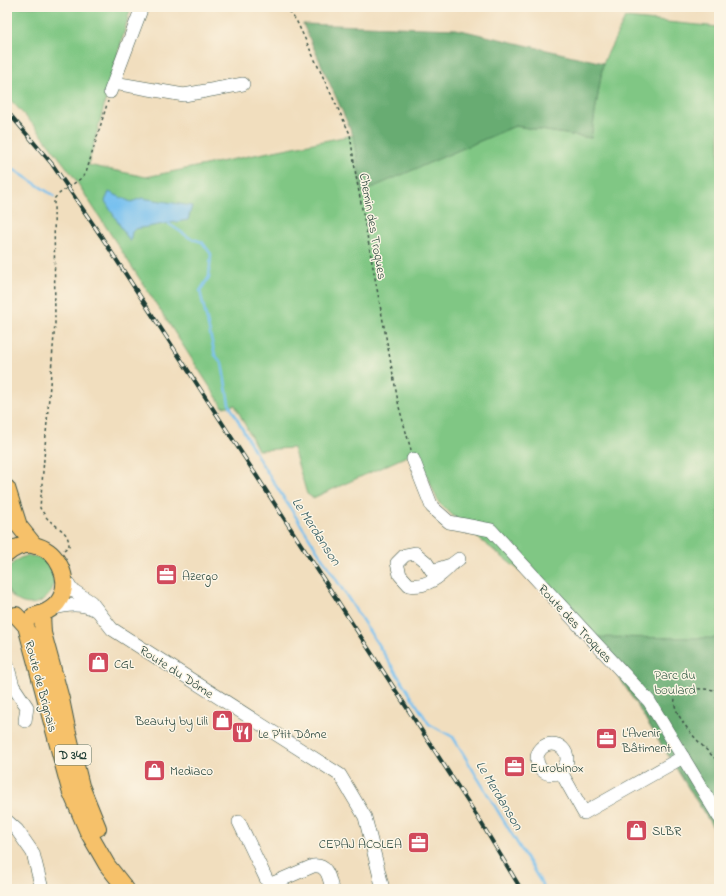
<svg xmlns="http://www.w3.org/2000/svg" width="726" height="896" font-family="'Indie Flower',sans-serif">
<rect width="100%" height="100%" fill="#fcf5e5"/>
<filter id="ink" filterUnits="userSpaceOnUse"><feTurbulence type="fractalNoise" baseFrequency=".025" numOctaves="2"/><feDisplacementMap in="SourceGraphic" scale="8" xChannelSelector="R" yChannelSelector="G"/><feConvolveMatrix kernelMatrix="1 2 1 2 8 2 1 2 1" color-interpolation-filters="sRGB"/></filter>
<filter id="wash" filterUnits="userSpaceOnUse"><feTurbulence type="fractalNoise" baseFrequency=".012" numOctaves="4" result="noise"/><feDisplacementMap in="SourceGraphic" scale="16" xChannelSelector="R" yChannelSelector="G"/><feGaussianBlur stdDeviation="0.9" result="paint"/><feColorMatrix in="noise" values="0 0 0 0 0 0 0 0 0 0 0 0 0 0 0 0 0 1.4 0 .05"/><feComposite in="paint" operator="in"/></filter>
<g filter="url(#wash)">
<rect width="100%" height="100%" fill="#f1debe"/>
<g fill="#80c784" stroke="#50825c">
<path d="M7,7H131L88,165L146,177L353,135L363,191L515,126L591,138L603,63L625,18L719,27V817L649,701L570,610L473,534L439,503L416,452L313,498L307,494L293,448L258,450L235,405L223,407L71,173L38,130L7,96Z"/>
<circle cx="30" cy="580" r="24"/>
</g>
<g fill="#68ac72" stroke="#447453">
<path d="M303,24L456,29L603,63L591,138L515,126L362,192L353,135Z"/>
<path d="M719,636V837L603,651L592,637L714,638Z"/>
</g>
<path fill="#76c0ef" stroke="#4a7e92" d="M109,192L131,202L142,198L192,206L188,220L135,229L132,232L130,242L105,201Z"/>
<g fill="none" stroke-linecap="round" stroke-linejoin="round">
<g stroke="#76c0ef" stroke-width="2.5">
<path d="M7,165L54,196"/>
<path d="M169,224L190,238L202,242L211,254L209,277L200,291L215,355L222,363L229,404L260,461L429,724L453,737L545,889"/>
</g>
</g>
</g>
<g filter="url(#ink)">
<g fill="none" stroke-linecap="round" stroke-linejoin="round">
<defs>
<g id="minor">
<path d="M114,83L184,95L243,84"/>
<path d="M110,92L142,7"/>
<path d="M413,459L432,507L449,522L491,530L649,701L719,817"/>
<path d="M451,565C440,577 425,588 409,585L400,575L397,563L405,555L415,553L426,562L432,571L451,565L459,559"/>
<path d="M65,579L71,589L91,602L112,629L340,775L365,817L383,889"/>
<path d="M52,609C67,604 80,603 94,609"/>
<path d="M7,664L13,686L27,707L25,721"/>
<circle cx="552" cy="759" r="15"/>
<path d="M561,772L584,813L683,757"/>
<path d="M7,821L17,830L33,853L42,889"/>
<path d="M239,822L271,889"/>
<path d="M269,885L313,866C328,864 329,878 332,889"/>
</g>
<g id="major">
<path d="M7,488L19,526L35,546"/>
<path d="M7,554C51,517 96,603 33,616"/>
<path d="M42,614L43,633L61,699L68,733L81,786L98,828"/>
<path d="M16,615L26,626L70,790L88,832L107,865L126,889"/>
</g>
</defs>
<use href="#minor" stroke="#3e5549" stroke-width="14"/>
<use href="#major" stroke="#3e5549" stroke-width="18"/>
<g stroke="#3e5549" stroke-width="1.5" stroke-dasharray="3 3" stroke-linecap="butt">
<path d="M286,7L297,22L350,134L356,176L399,407L411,450"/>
<path d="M64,550L69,546C69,532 59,529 50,521C46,518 43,512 40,508L55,323L54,199C63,188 77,184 86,173L108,101"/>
<path d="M719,690C708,690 688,686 679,693C660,707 709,753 719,762"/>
</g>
<use href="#minor" stroke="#fff" stroke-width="13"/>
<use href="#major" stroke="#f6c16b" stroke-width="16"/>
<defs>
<path id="rail" d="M7,111L52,164L101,236L477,816L521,889"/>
</defs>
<use href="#rail" stroke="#1f3d34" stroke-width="4"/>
<use href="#rail" stroke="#fcf5e5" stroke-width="2.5" stroke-dasharray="8" stroke-linecap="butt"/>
</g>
</g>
<defs>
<symbol id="office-square" viewBox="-11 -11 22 22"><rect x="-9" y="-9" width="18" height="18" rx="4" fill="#d1495b" stroke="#fcf5e5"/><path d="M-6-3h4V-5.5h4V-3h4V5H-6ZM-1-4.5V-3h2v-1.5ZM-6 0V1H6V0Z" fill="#fff"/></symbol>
<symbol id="shop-square" viewBox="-11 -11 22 22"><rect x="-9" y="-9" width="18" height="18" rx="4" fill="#d1495b" stroke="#fcf5e5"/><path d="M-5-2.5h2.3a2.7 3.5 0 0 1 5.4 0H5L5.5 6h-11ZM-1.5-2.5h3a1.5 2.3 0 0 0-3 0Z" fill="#fff"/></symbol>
<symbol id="restaurant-square" viewBox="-11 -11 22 22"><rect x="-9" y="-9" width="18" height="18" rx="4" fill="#d1495b" stroke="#fcf5e5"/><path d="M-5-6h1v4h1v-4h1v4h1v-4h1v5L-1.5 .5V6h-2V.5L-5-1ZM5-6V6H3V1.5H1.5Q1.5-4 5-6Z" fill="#fff"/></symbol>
</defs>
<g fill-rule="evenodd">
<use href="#office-square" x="154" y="562" width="25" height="25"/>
<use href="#shop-square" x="86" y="650" width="25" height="25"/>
<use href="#shop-square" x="210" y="708" width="25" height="25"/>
<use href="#restaurant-square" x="230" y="720" width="25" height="25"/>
<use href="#office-square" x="594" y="726" width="25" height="25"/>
<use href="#office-square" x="502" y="754" width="25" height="25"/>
<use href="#shop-square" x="142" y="758" width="25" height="25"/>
<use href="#shop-square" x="624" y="818" width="25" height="25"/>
<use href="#office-square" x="406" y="830" width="25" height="25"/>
</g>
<g text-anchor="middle" stroke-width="3" stroke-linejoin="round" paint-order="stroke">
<rect fill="#fcf5e5" stroke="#617469" stroke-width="1" x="55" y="745" width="36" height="20" rx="3"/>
<g font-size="12" font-weight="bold" fill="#1f3d34">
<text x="73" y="759">D 342</text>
</g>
<g font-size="13" fill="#1f3d34" stroke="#fcf5e5">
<text transform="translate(374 226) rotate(80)" y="5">Chemin des Troques</text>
<text transform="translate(576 623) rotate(47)" y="5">Route des Troques</text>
<text transform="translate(177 671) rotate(33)" y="5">Route du Dôme</text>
<text transform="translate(42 686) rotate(75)" y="5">Route de Brignais</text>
</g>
<g font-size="13" fill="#1f3d34" stroke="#fcf5e5" text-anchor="start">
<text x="182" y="580">Azergo</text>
<text x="114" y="668">CGL</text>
<text x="208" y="725" text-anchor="end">Beauty by Lili</text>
<text x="622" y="737">L'Avenir<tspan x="622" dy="15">Bâtiment</tspan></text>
<text x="258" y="738">Le P'tit Dôme</text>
<text x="530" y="772">Eurobinox</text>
<text x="170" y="775">Mediaco</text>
<text x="652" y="835">SLBR</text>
<text x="402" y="848" text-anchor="end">CEPAJ ACOLEA</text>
</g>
<g font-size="13" fill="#376048" stroke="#fcf5e5">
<text x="675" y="679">Parc du<tspan x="675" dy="15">boulard</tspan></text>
</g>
<g font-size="14" font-style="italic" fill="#355e63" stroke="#fcf5e5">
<text transform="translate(317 531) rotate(57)" y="5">Le Merdanson</text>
<text transform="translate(500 795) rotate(59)" y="5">Le Merdanson</text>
</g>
</g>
<rect width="726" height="896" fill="none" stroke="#fcf5e5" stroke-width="24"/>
</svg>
